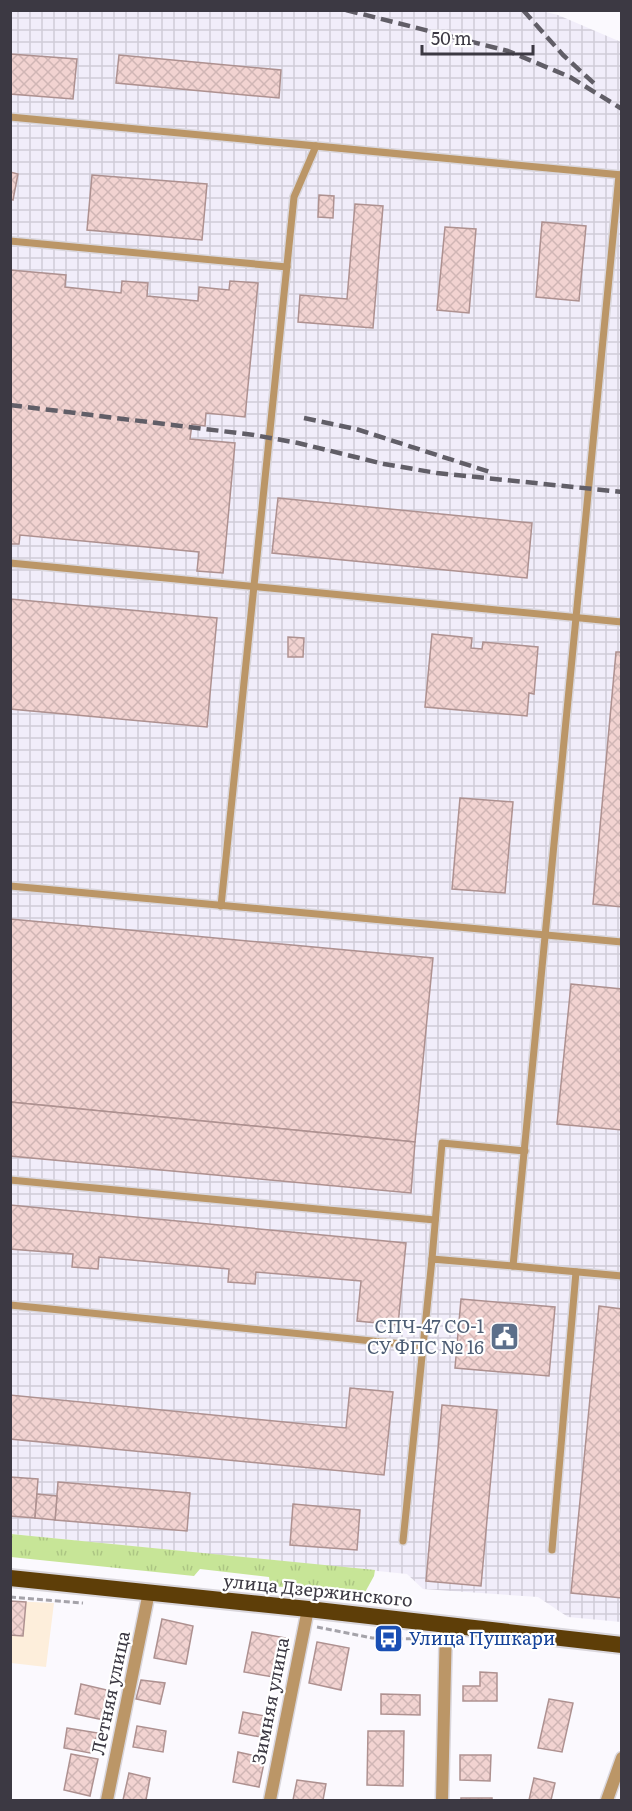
<svg xmlns="http://www.w3.org/2000/svg" width="632" height="1811" font-family="Literata,serif">
<defs>
<pattern id="industrial-grid" width="8" height="8" patternUnits="userSpaceOnUse" patternTransform="scale(1.5)"><rect width="8" height="8" fill="#f1edfa"/><path d="M0 4h8M4 0v8" fill="none" stroke="#d0ccd8"/></pattern>
<pattern id="grass-tufts" width="24" height="20" patternUnits="userSpaceOnUse" patternTransform="scale(1.5)"><rect width="24" height="20" fill="#c7e597"/><path d="M3 7l-1-3M5 7V3M7 7l1-3M15 17l-1-3M17 17v-4M19 17l1-3" fill="none" stroke="#acc583"/></pattern>
<pattern id="building-cross-hatch" width="8" height="8" patternUnits="userSpaceOnUse" patternTransform="scale(1.5)"><rect width="8" height="8" fill="#f2d3d1"/><path d="M0 0l8 8M0 8l8-8" fill="none" stroke="#d0b6b5"/></pattern>
</defs>
<rect width="100%" height="100%" fill="#fbf9fe"/>
<path fill="#fdeedb" d="M10,1601L54,1603L46,1667L11,1663Z"/>
<path fill="url(#industrial-grid)" d="M538,10L558,15L621,42V1622L568,1617L538,1597L423,1589L407,1574L11,1534L10,11Z"/>
<path fill="url(#grass-tufts)" d="M11,1534L375,1570L374,1576L363,1596L273,1586L270,1584L269,1577L200,1569L194,1576L11,1557Z"/>
<g fill="url(#building-cross-hatch)" stroke="#ae9190" stroke-width="1.5">
<path d="M10,54L77,59L73,99L10,94Z"/>
<path d="M119,55L281,70L279,98L116,83Z"/>
<path d="M10,172L18,174L13,200L10,199Z"/>
<path d="M92,175L207,184L202,240L87,230Z"/>
<path d="M319,195L334,196L333,218L318,217Z"/>
<path d="M355,204L383,206L373,328L298,322L300,295L347,299Z"/>
<path d="M542,222L586,226L579,301L536,297Z"/>
<path d="M445,227L476,229L469,313L437,310Z"/>
<path d="M10,270L66,275L65,287L121,293L122,281L148,283L147,296L198,301L199,287L229,290L230,281L258,283L245,417L206,413L205,426L192,424L190,439L235,443L223,573L197,571L199,552L20,535L19,544H10Z"/>
<path d="M278,498L532,523L527,578L272,553Z"/>
<path d="M10,599L217,618L207,727L10,709Z"/>
<path d="M432,634L472,638L471,648L482,649L483,642L538,647L534,694L529,693L527,716L425,707Z"/>
<path d="M288,637L304,638L303,657H288Z"/>
<path d="M616,652H622V907L593,904Z"/>
<path d="M460,798L513,802L505,893L452,889Z"/>
<path d="M10,919L433,958L415,1142L10,1102Z"/>
<path d="M571,984L622,989V1130L557,1124Z"/>
<path d="M10,1102L415,1142L411,1193L10,1156Z"/>
<path d="M10,1205L406,1243L398,1325L357,1321L361,1281L256,1272L255,1284L228,1282L229,1269L99,1257L98,1269L72,1267L73,1254L10,1249Z"/>
<path d="M461,1299L555,1307L549,1376L455,1368Z"/>
<path d="M599,1306L622,1309V1598L571,1593Z"/>
<path d="M350,1388L393,1392L384,1475L10,1439V1395L346,1428Z"/>
<path d="M442,1405L497,1410L481,1586L426,1581Z"/>
<path d="M10,1477L38,1479L35,1518L10,1516Z"/>
<path d="M58,1482L190,1493L187,1531L55,1520Z"/>
<path d="M37,1494L57,1496L55,1520L35,1518Z"/>
<path d="M293,1504L360,1510L357,1550L290,1545Z"/>
<path d="M10,1601L26,1602L23,1636L10,1635Z"/>
<path d="M162,1619L193,1626L186,1664L154,1658Z"/>
<path d="M252,1632L286,1638L279,1678L244,1672Z"/>
<path d="M317,1642L349,1648L341,1690L309,1683Z"/>
<path d="M480,1672L497,1673V1701H463V1686H480Z"/>
<path d="M141,1680L165,1683L160,1704L136,1699Z"/>
<path d="M81,1684L111,1691L104,1720L75,1714Z"/>
<path d="M381,1694L420,1695V1715L381,1714Z"/>
<path d="M549,1699L573,1703L562,1752L538,1748Z"/>
<path d="M243,1712L270,1717L266,1738L239,1733Z"/>
<path d="M137,1726L166,1731L163,1752L133,1747Z"/>
<path d="M67,1728L98,1733L90,1753L64,1748Z"/>
<path d="M368,1731H404L403,1786L367,1785Z"/>
<path d="M238,1752L265,1758L259,1787L233,1782Z"/>
<path d="M71,1754L98,1759L90,1796L64,1790Z"/>
<path d="M460,1755H491L490,1781L460,1780Z"/>
<path d="M129,1773L150,1778L146,1800H123Z"/>
<path d="M534,1778L555,1783L551,1800H529Z"/>
<path d="M297,1780L326,1784L323,1800H293Z"/>
<rect x="461" y="1798" width="31" height="2"/>
</g>
<g fill="none" stroke-linecap="round" stroke-linejoin="round">
<defs>
<g id="service">
<path d="M10,117L622,175"/>
<path d="M10,241L287,267"/>
<path d="M10,563L622,622"/>
<path d="M10,886L622,942"/>
<path d="M221,906L294,197L316,146"/>
<path d="M10,1180L435,1220"/>
<path d="M432,1259L442,1143L525,1151"/>
<path d="M513,1266L622,1276"/>
<path d="M10,1305L423,1346"/>
<path d="M403,1541L432,1259L513,1266L619,175"/>
<path d="M552,1550L576,1272"/>
</g>
<g id="minor">
<path d="M107,1800L149,1592"/>
<path d="M270,1800L308,1609"/>
<path d="M442,1800L446,1624"/>
<path d="M607,1800L622,1758"/>
</g>
<path id="trunk" d="M10,1578L308,1609L622,1645"/>
</defs>
<use href="#service" stroke="#d9d6dc" stroke-width="10"/>
<use href="#minor" stroke="#d9d6dc" stroke-width="15"/>
<use href="#trunk" stroke="#d9d6dc" stroke-width="20"/>
<g stroke="#a5a3aa" stroke-width="3" stroke-dasharray="6 3" stroke-linecap="butt">
<path d="M10,1597L83,1603"/>
<path d="M317,1627L372,1638L420,1639"/>
</g>
<use href="#service" stroke="#bb9667" stroke-width="7"/>
<use href="#minor" stroke="#bb9667" stroke-width="12"/>
<use href="#trunk" stroke="#5e3e08" stroke-width="16"/>
<g stroke="#615e67" stroke-width="4.5" stroke-dasharray="12 6" stroke-linecap="butt">
<path d="M346,10L508,51L570,77L622,109"/>
<path d="M523,10L563,55L598,87"/>
<path d="M10,405L254,435L298,443L384,464L437,473L622,492"/>
<path d="M304,418L356,429L493,473"/>
</g>
</g>
<defs>
<symbol id="civic-square" viewBox="-11 -11 22 22"><rect x="-9" y="-9" width="18" height="18" rx="4" fill="#5c6f8a" stroke="#fff"/><path d="M-.6-6.5H3V-4.5H.6V-3L4-1V1h2V6H-6V1h2V-1L-.6-3ZM-1.2 2.5V6h2.4V2.5Z" fill="#fff"/></symbol>
<symbol id="bus-square" viewBox="-11 -11 22 22"><rect x="-9" y="-9" width="18" height="18" rx="4" fill="#1a4fb4" stroke="#fff"/><path d="M-5-6H5V4H4V6H2V4H-2V6H-4V4H-5ZM-3.5-4V0h7V-4ZM-3.5 1.2v1.5H-2V1.2ZM2 1.2v1.5H3.5V1.2Z" fill="#fff"/></symbol>
</defs>
<g fill-rule="evenodd">
<use href="#civic-square" x="488" y="1320" width="33" height="33"/>
<use href="#bus-square" x="372" y="1622" width="33" height="33"/>
</g>
<g text-anchor="middle" stroke-width="4.5" stroke-linejoin="round" paint-order="stroke">
<g font-size="18" fill="#4e5e75" stroke="#fff" text-anchor="end">
<text x="484" y="1333">СПЧ-47 СО-1<tspan x="484" dy="21">СУ ФПС № 16</tspan></text>
</g>
<g font-size="18" fill="#3c3943" stroke="#fff">
<text transform="translate(318 1591) rotate(6)" y="6">улица Дзержинского</text>
<text transform="translate(111 1693) rotate(-78)" y="6">Летняя улица</text>
<text transform="translate(271 1701) rotate(-79)" y="6">Зимняя улица</text>
</g>
<g font-size="18" fill="#164399" stroke="#fff" text-anchor="start">
<text x="409" y="1645">Улица Пушкари</text>
</g>
</g>
<rect width="632" height="1811" fill="none" stroke="#3c3943" stroke-width="24"/>
<path d="M422 45v9h111v-9" fill="none" stroke="#3c3943" stroke-width="3"/>
<text x="431" y="45" font-size="18" fill="#3c3943" stroke="#ffffff" stroke-width="4.5" paint-order="stroke">50 m</text>
</svg>
